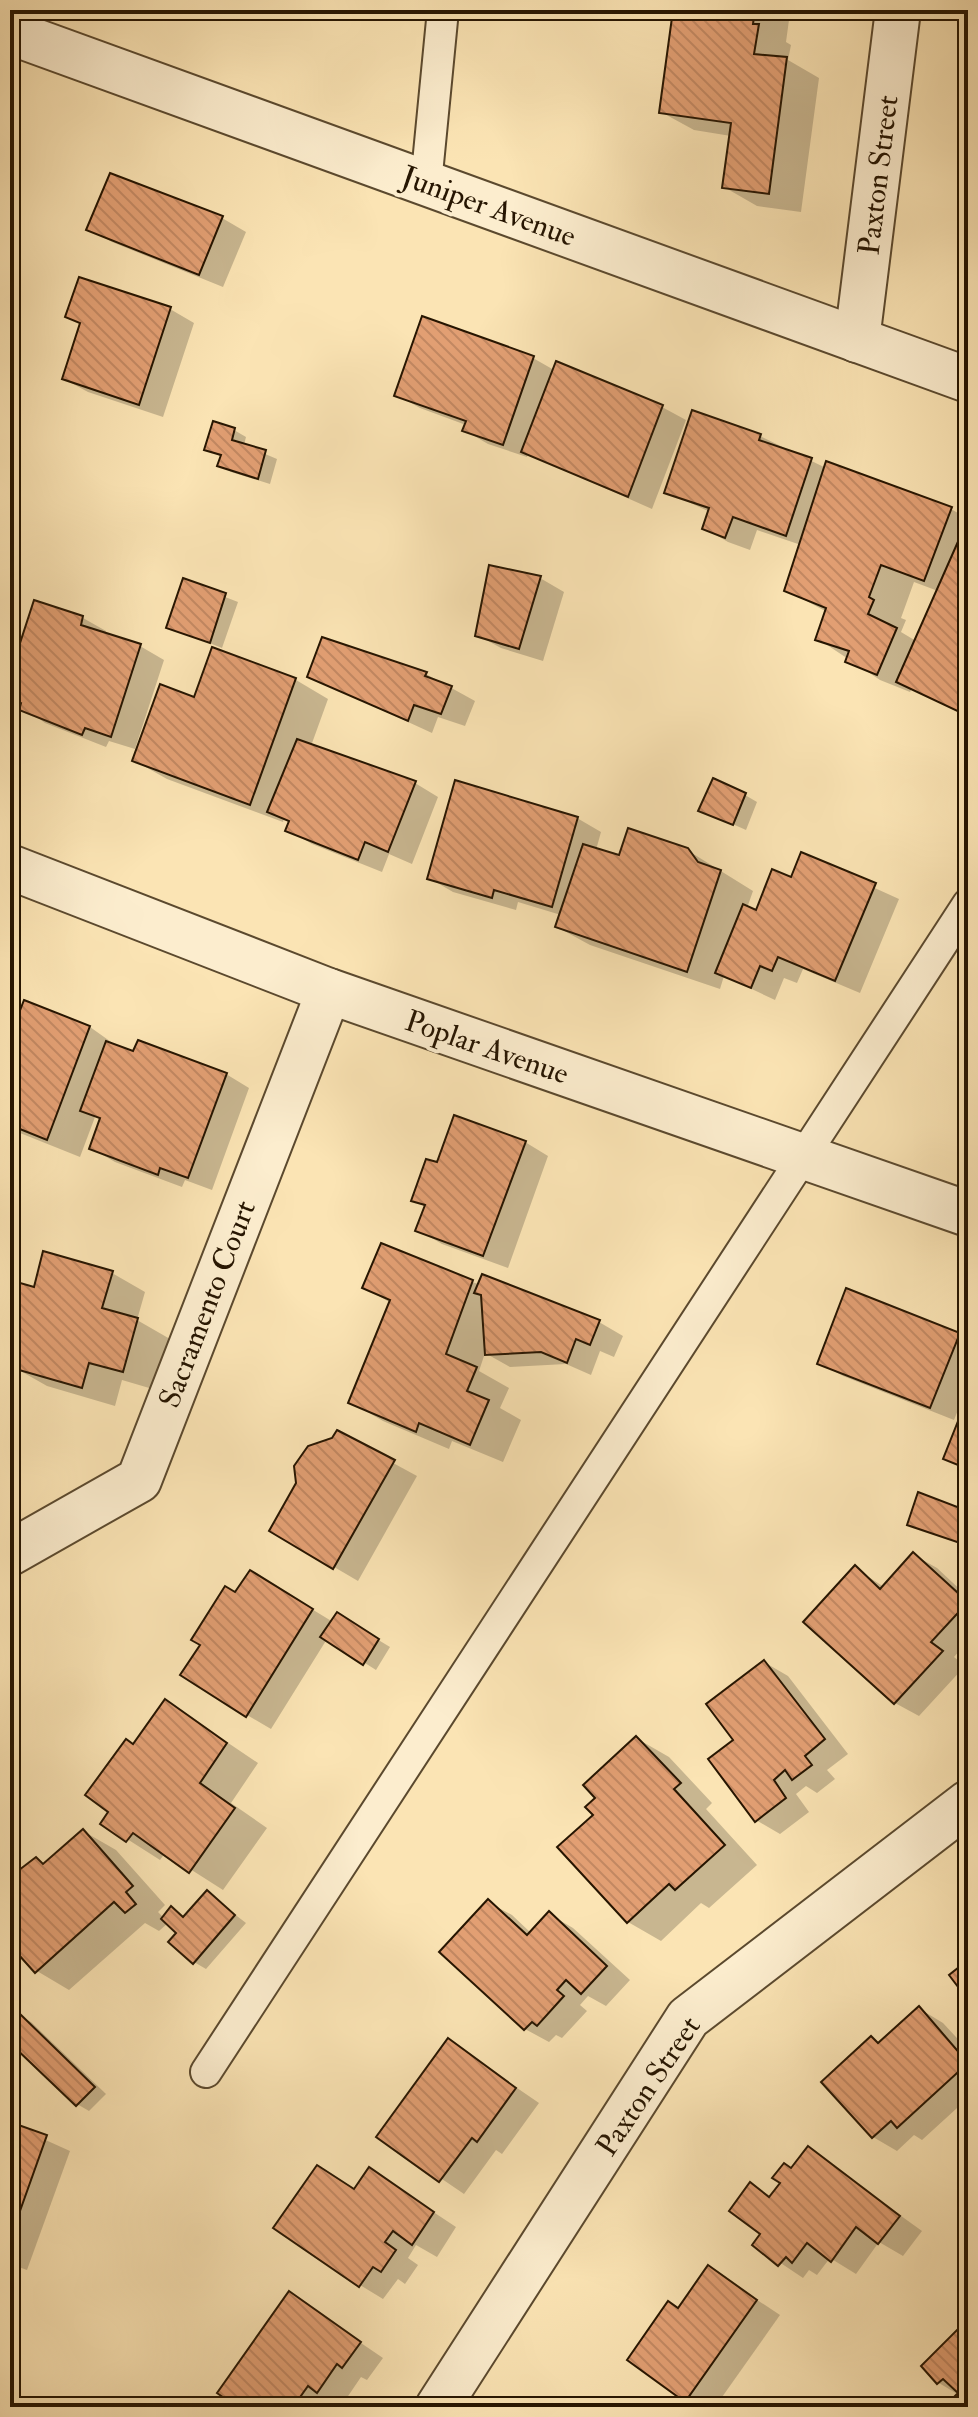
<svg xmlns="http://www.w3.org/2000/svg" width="978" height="2417" font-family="'IM FELL Double Pica',serif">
<defs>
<pattern id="building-back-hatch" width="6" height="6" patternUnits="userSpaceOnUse" patternTransform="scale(2)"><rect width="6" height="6" fill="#e29f73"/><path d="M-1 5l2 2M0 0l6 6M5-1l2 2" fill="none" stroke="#c28862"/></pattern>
</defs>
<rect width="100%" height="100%" fill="#fbe4b4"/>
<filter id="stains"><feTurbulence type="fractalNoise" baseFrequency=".0025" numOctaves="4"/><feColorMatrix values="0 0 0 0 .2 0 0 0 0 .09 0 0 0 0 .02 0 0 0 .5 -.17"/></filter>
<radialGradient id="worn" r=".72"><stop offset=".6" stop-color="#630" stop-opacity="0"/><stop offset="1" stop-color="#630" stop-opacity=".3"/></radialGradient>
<g fill="#0003" fill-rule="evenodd">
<path d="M585,10H644V16Z"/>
<path d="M675,10H772L789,20L786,42L791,45L788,60L819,78L801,212L757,206L724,187L731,136L694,130L661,112Z"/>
<path d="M222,218L246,232L223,287L112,242L88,229Z"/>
<path d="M170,309L194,323L163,417L88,392L64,379L82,325L68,316Z"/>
<path d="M424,318L533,358L554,370L662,407L686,420L652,509L528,454L527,457L488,444L464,430L466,425L420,408L397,395Z"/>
<path d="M234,430L246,437L244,445L277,459L270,484L231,472L219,465L222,457L206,449Z"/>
<path d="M760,436L826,468L951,509L968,519V717L912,689L910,692L880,680L818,639L827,612L786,590L801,545L757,530L750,550L728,542L704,528L710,512L667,492ZM914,582L938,591L916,641L901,632L906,620L901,618Z"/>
<path d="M540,578L564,592L543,661L501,648L477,635Z"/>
<path d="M184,581L238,602L222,648L169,627Z"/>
<path d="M83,618L106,631L105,635L140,646L164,660L135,749L109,741L106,747L45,723L10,698V680Z"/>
<path d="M213,650L296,680L328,699L311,746L415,783L438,797L412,864L389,854L382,872L312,844L288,830L290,823L284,819L283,822L167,779L135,761L195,699Z"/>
<path d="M426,674L475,701L465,726L438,717L432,733L310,677Z"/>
<path d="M745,795L757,802L746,830L701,810Z"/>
<path d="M577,818L601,832L596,850L621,858L687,850L753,891L747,908L757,912L792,880L802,855L899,899L860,993L803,969L797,983L784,978L775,1000L724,976L720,989L590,945L557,927L561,915L518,902L516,910L453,892L429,878Z"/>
<path d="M26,1003L90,1027L121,1049L226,1074L249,1088L212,1190L185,1180L182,1187L115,1162L91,1148L101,1120L95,1117L80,1157L10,1129V1012L20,1016Z"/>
<path d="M525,1142L548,1156L508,1268L442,1244L418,1230L426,1207L414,1200L438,1165Z"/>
<path d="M112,1273L145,1292L137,1320L170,1339L156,1390L122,1380L115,1406L47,1386L10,1365V1283L35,1290Z"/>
<path d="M472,1282L599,1322L623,1336L614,1357L600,1351L591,1375L566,1364L510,1367L485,1353L479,1371L509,1388L500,1408L521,1420L503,1462L452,1441L449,1449L383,1421L350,1402L391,1303L365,1288Z"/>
<path d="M959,1335L968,1340V1385L954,1420L843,1376L819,1363Z"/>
<path d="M338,1433L417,1476L358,1581L271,1530Z"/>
<path d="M919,1495L968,1513V1547L909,1524Z"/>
<path d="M914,1555L937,1568L968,1597V1641L954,1657L965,1666L919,1716L895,1703L855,1568L884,1587Z"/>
<path d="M274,1586L333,1622L337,1615L390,1647L376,1670L327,1639L271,1729L247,1715L236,1594Z"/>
<path d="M764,1662L788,1676L848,1754L827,1770L835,1779L817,1793L806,1786L796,1794L809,1812L780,1834L756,1820L736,1740Z"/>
<path d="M166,1701L258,1763L231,1803L267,1828L223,1890L165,1853L160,1860L102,1823L111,1811L134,1746Z"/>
<path d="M636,1738L669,1757L712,1803L706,1809L757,1865L709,1908L701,1903L661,1941L628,1922L595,1815L598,1798Z"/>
<path d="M83,1831L116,1850L165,1905L158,1912L164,1918L171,1909L185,1918L207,1893L246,1923L206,1969L194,1962L179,1933L168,1923L159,1931L145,1923L69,1990L37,1971L10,1942V1862L20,1874L36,1859L46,1865Z"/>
<path d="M488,1902L512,1915L531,1933L549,1914L573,1928L630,1980L606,2006L588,1996L580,2005L587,2011L562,2038L556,2035L549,2042L525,2029Z"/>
<path d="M920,2009L943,2023L968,2050V2098L922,2140L914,2135L897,2151L873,2137L872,2038L881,2044Z"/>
<path d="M19,2016L31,2022L106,2094L89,2111L77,2104L10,2041V2025Z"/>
<path d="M449,2041L539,2103L502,2154L496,2150L464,2194L379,2136Z"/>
<path d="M10,2124L70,2151L27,2270L10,2264Z"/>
<path d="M808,2149L922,2231L903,2256L879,2242L856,2274L830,2258L817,2275L809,2270L803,2278L754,2245L763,2234L751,2185L772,2197Z"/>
<path d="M370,2170L456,2227L437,2257L416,2245L408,2258L418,2265L405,2284L398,2279L383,2299L360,2285L355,2190Z"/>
<path d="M709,2268L780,2315L715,2407H698L686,2400L679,2310Z"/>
<path d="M289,2294L383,2358L367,2380L361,2377L342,2405L332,2399L326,2407H240Z"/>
<path d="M966,2324L968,2407H947L959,2395L939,2383L923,2366Z"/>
<path d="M590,2401L601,2407H585Z"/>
</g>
<g fill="url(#building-back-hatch)" stroke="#261501" stroke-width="2">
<path d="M673,10H755L753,24H759L754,54L787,57L769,194L722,188L731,123L659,113Z"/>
<path d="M110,173L223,216L199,275L86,230Z"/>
<path d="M79,277L171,307L139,405L62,379L80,323L65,317Z"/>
<path d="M422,316L534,356L503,445L462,431L466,421L394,396Z"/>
<path d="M556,361L663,405L628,497L521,452Z"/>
<path d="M692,410L761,434L759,440L812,458L786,536L733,517L725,538L702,529L709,508L664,493Z"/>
<path d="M213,421L235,428L232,440L266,450L258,479L217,466L221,455L204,450Z"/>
<path d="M826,461L952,507L924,581L881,565L869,597L874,600L868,614L897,628L877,675L845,662L849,651L815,640L826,608L784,591Z"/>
<path d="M968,519V716L896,682Z"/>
<path d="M489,565L541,576L519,649L475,636Z"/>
<path d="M183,578L226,593L210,643L166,628Z"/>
<path d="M34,600L83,616L81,625L141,644L111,737L85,728L82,735L19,710L21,703L10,699V674Z"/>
<path d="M322,637L427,672L425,676L452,686L441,714L414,705L408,721L307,677Z"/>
<path d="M212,647L296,678L250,805L132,761L160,684L194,697Z"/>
<path d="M297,739L416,781L388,852L365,842L358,860L285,831L289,821L267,812Z"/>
<path d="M713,778L746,793L733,825L698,811Z"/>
<path d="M455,780L578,817L552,907L494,890L492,898L427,879Z"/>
<path d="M628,828L688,848L698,862L721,870L687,972L555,927L583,844L619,855Z"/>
<path d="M801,852L876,883L835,981L778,957L772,971L760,966L751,988L715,973L743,904L756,910L772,869L791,877Z"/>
<path d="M24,1000L90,1026L47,1140L10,1125V1010L19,1013Z"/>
<path d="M138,1040L227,1073L188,1178L160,1168L158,1175L89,1149L100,1118L80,1111L106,1041L133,1051Z"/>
<path d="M454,1115L526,1141L483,1256L415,1231L425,1205L411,1201L426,1159L437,1162Z"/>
<path d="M381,1243L473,1280L446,1354L477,1367L467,1391L489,1400L470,1445L419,1423L416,1432L348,1403L390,1300L362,1288Z"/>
<path d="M43,1251L113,1271L102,1308L138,1318L123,1372L89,1363L82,1388L12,1368L10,1280L34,1287Z"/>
<path d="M482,1274L600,1320L590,1345L576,1339L567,1363L541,1352L485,1355L481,1295L474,1293Z"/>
<path d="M846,1288L960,1333L930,1408L817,1364Z"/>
<path d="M968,1396V1469L943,1459Z"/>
<path d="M337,1430L395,1460L333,1569L269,1531L296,1483L294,1466L308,1446L332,1438Z"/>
<path d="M918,1492L968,1511L960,1543L907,1525Z"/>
<path d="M913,1552L968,1602L931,1642L943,1651L894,1704L803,1622L855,1565L880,1589Z"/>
<path d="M250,1570L313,1609L246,1717L180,1675L200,1645L191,1640L225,1586L235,1592Z"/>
<path d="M337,1612L379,1639L363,1665L320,1637Z"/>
<path d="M764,1660L825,1739L805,1756L812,1765L792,1780L785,1770L774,1780L786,1798L755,1822L708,1759L733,1740L706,1704Z"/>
<path d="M165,1699L227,1743L200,1783L235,1808L189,1873L133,1833L126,1842L100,1824L108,1812L85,1795L126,1739L133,1744Z"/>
<path d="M636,1736L681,1783L674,1789L725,1845L675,1890L669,1884L627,1923L557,1847L593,1815L585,1807L595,1798L583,1785Z"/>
<path d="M83,1829L133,1886L126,1892L136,1904L125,1913L114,1902L35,1973L10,1945V1877L36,1857L43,1864Z"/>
<path d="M207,1890L235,1915L193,1964L168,1942L176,1933L161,1919L171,1906L183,1917Z"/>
<path d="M488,1899L527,1935L549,1911L607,1966L581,1994L566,1980L557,1990L564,1996L537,2026L532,2022L524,2030L439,1952Z"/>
<path d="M968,1960V2000L949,1975Z"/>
<path d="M919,2006L968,2063L897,2128L891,2121L872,2138L821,2082L871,2036L878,2043Z"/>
<path d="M19,2013L95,2087L76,2106L10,2043V2022Z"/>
<path d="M448,2038L516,2088L477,2142L472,2138L439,2182L376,2137Z"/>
<path d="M10,2122L47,2135L10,2239Z"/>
<path d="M808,2146L900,2216L878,2244L856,2227L831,2262L807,2243L792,2263L786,2257L778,2266L752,2245L760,2234L729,2211L750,2182L769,2197L780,2183L772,2178L784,2163L791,2168Z"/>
<path d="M317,2165L354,2189L369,2167L434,2212L412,2245L393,2231L385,2242L396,2250L381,2272L373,2267L359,2287L273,2228Z"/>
<path d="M708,2265L757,2300L685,2402L627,2360L668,2301L678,2308Z"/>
<path d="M289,2291L361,2342L342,2368L337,2364L317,2393L308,2386L293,2407H237L217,2393Z"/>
<path d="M966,2321L968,2407H944L958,2393L943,2379L937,2384L921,2366Z"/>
</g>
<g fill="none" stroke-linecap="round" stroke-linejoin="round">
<defs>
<g id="lane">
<path d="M426,184L443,10"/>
<path d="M206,2072L968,904"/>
</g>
<g id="street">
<path d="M10,32L968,380"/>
<path d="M857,340L898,10"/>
<path d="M10,867L329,991L968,1214"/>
<path d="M10,1553L139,1480L329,991"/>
<path d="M438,2407L688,2018L968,1803"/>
</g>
</defs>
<use href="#lane" stroke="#5b492e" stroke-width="34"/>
<use href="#street" stroke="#5b492e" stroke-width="48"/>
<use href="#lane" stroke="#fcedce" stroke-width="30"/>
<use href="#street" stroke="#fcedce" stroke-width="44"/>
</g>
<g text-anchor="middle" stroke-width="8" stroke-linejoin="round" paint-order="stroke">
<g font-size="30" fill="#261501" stroke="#fcedce">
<text transform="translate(878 175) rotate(-83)" y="10">Paxton Street</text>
<text transform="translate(489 206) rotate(20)" y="10">Juniper Avenue</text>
<text transform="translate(487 1047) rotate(19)" y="10">Poplar Avenue</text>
<text transform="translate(207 1304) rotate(-69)" y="10">Sacramento Court</text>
<text transform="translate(648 2086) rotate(-56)" y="10">Paxton Street</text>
</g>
</g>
<rect width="978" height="2417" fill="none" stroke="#fbe4b4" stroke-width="40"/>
<rect x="12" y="12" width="954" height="2393" fill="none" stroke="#261501" stroke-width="4"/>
<rect x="20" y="20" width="938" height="2377" fill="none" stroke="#261501" stroke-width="2"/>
<rect width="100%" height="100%" filter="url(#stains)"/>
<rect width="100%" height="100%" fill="url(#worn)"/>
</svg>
